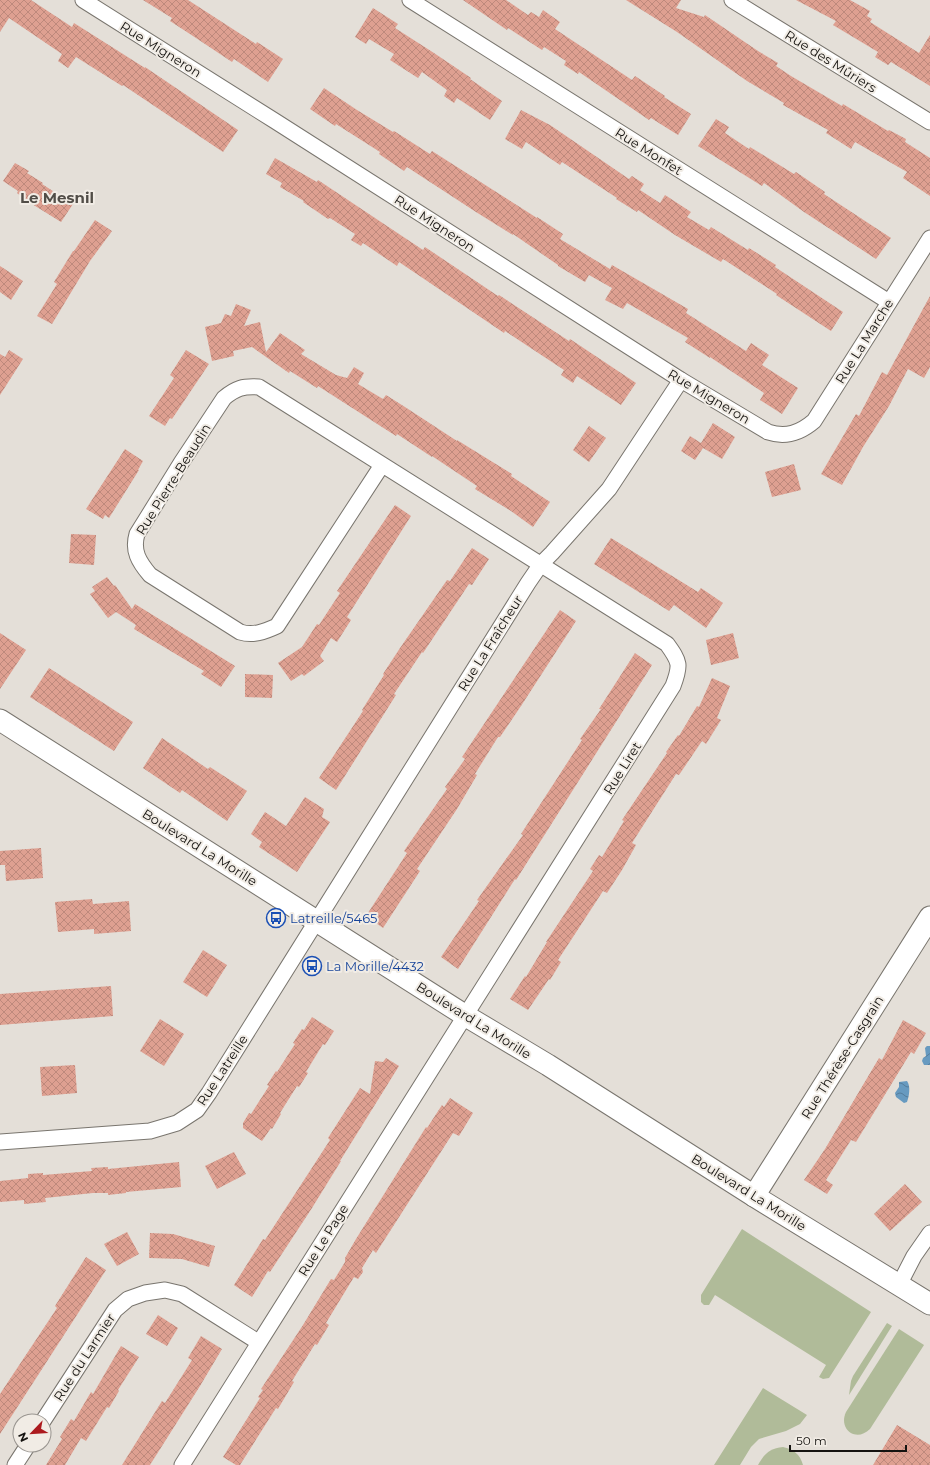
<svg xmlns="http://www.w3.org/2000/svg" width="930" height="1465" font-family="Montserrat,sans-serif">
<defs>
<pattern id="water-waves" width="16" height="10" patternUnits="userSpaceOnUse"><rect width="16" height="10" fill="#679ac0"/><path d="M0 5q4-4 8 0t8 0" fill="none" stroke="#547c9b"/></pattern>
<pattern id="building-cross-hatch" width="8" height="8" patternUnits="userSpaceOnUse"><rect width="8" height="8" fill="#dea091"/><path d="M0 0l8 8M0 8l8-8" fill="none" stroke="#be897c"/></pattern>
</defs>
<rect width="100%" height="100%" fill="#e4dfd8"/>
<g fill="#b0bb99">
<path d="M742,1229L871,1312L829,1378L823,1379L819,1377L826,1365L715,1295L709,1305H704L701,1302V1295Z"/>
<path d="M887,1323L892,1326L849,1395L851,1381L853,1376Z"/>
<path d="M899,1329L924,1345L870,1429C856,1443 838,1429 846,1412Z"/>
<path d="M763,1388L807,1415L800,1424L786,1431L759,1439L751,1447L740,1465H714Z"/>
<path d="M783,1447C793,1449 800,1454 803,1465H758C764,1454 770,1448 783,1447Z"/>
</g>
<g fill="url(#water-waves)">
<path d="M927,1046H930V1065H924L922,1061L923,1058L926,1056L925,1048Z"/>
<path d="M907,1081C911,1086 909,1097 907,1102L904,1103L896,1097L895,1093L899,1087V1082Z"/>
</g>
<g fill="url(#building-cross-hatch)">
<path d="M0,0H31L72,27L74,23L145,68V67L238,130L223,152L123,85L122,86L76,57L68,68L58,61L62,54L9,18L0,32Z"/>
<path d="M143,0H188L256,44L257,42L283,59L268,82L234,59L232,62L196,38L170,21L172,18Z"/>
<path d="M463,0H506L528,15L531,12L539,17L543,10L560,22L555,29L632,80L635,76L665,96L664,97L691,114L678,135L651,118L649,120L579,72L578,74L564,65L566,61L544,47L542,50L508,28L507,30Z"/>
<path d="M626,0H681L676,8L704,17L705,15L758,51L778,63L776,66L791,76L842,106L843,104L888,131L889,130L906,139L905,142L930,158V196L903,178L907,172L855,142L851,149L826,133L828,130L783,105L784,103L747,81L677,32Z"/>
<path d="M796,0H850L870,11L867,16L872,19L870,22L919,53L930,35V86L891,62L888,65L875,57L878,52L833,25L836,21Z"/>
<path d="M373,8L398,24L395,28L434,53L471,78L470,79L502,101L490,120L457,98L454,103L444,96L447,90L422,72L418,78L390,60L394,54L369,39L366,44L355,37Z"/>
<path d="M324,88L357,110L393,132L394,131L430,154L432,151L537,218V217L563,234L560,239L610,269L612,265L688,309L686,313L746,351L751,343L769,355L762,365L798,388L782,414L760,400L764,393L710,357V358L685,342L688,338L627,303L623,309L605,300L612,288L589,275L585,282L558,266V265L513,234V235L476,212L407,167L404,171L379,154L380,152L336,124L335,126L310,109Z"/>
<path d="M521,110L550,125L629,179L632,176L644,184L640,190L660,203L665,195L691,212L687,217L709,230L711,227L748,250L749,248L776,265L775,267L843,312L831,331L776,295L777,294L723,259L721,262L675,235L638,210L637,212L616,199L617,198L562,162L560,165L526,142L522,149L505,139Z"/>
<path d="M716,119L729,127L725,133L749,149L750,147L794,174L796,172L825,192L824,194L891,238L876,259L804,212L764,183L762,186L698,146Z"/>
<path d="M275,158L317,182L318,180L423,250L425,247L498,296L499,295L569,341L570,339L636,383L621,405L577,376L573,383L561,375L564,370L505,331L504,333L399,262L397,266L363,243L361,246L351,240L355,234L330,218L328,219L303,202L304,201L280,187L282,183L266,174Z"/>
<path d="M15,163L29,171L27,173L43,183L42,184L73,204L61,222L32,204L17,193L18,191L3,181Z"/>
<path d="M95,220L112,231L90,261L52,324L37,316L57,284L54,282L73,251H74Z"/>
<path d="M0,266L23,281L11,300L0,292Z"/>
<path d="M930,296V367L924,378L908,369L889,406L863,447L842,485L821,474L856,414L859,416L882,372L887,375Z"/>
<path d="M236,304L251,310L244,326L260,322L266,352L280,333L305,350L301,354L336,375L347,378L354,367L364,373L358,384L383,399L386,395L405,407L457,441V440L512,474L511,476L550,502L533,527L511,511L475,489L477,486L432,456V457L397,434L396,436L318,386L317,388L290,371L289,373L252,347L233,351L234,356L212,361L205,327L221,323L225,314L231,316Z"/>
<path d="M9,350L23,359L0,395V354L5,357Z"/>
<path d="M186,350L209,364L172,419L170,418L165,426L149,416L174,378L170,375Z"/>
<path d="M713,423L735,437L722,459L703,448L695,460L681,451L690,436L701,443Z"/>
<path d="M589,426L606,438L589,462L573,450Z"/>
<path d="M125,449L143,461L138,470H139L109,518L105,515L103,519L86,509Z"/>
<path d="M794,464L801,490L772,497L765,472Z"/>
<path d="M395,505L411,516L347,617L351,620L337,642L331,638L320,656L324,661L304,676L302,674L291,681L278,663L302,647L317,624L319,625L340,593L337,591Z"/>
<path d="M71,534L96,535L94,565L69,563Z"/>
<path d="M611,538L698,592L701,588L723,603L706,628L674,605L669,611L594,564Z"/>
<path d="M472,548L489,559L472,585L469,584L423,653L422,652L394,694L396,695L336,790L319,778L363,711L362,710L384,675L383,674L400,648L447,580L450,581Z"/>
<path d="M107,577L114,586L115,585L132,609L135,604L235,666L221,687L201,674L204,671L134,629L136,625L116,612L108,618L90,594L95,591L92,587Z"/>
<path d="M560,610L576,621L521,706L500,737H498L475,774L477,775L457,809L417,869L420,871L383,928L366,916L407,853L404,851L447,789L445,787L465,759L462,757Z"/>
<path d="M0,633L26,650L0,689Z"/>
<path d="M733,633L739,658L711,665L706,640Z"/>
<path d="M635,653L652,665L516,880L515,879L458,969L441,957L479,901L477,900L523,835L521,834L582,740L580,739L601,709H599Z"/>
<path d="M49,668L133,722L114,751L30,697Z"/>
<path d="M245,674L273,675L272,698L245,697Z"/>
<path d="M712,678L730,686L717,718L721,720L706,744L702,741L679,775L676,774L632,843L636,845L622,870L607,893L603,891L558,960L561,962L550,980L549,979L528,1010L510,999L525,976L526,977L547,942H546L593,871L590,869L599,855L602,857L624,821L622,820L667,753L666,752L678,735L679,736L697,706L699,707Z"/>
<path d="M162,738L208,769L210,767L247,791L227,821L182,790L180,793L143,768Z"/>
<path d="M305,797L324,809L322,817L330,822L297,872L259,847L262,842L251,834L265,812L286,826Z"/>
<path d="M41,848L43,878L6,881L5,865H0V851Z"/>
<path d="M92,899L93,904L129,901L131,931L94,934V929L58,932L55,902Z"/>
<path d="M203,950L227,965L207,997L183,982Z"/>
<path d="M111,986L113,1016L0,1025V994Z"/>
<path d="M312,1017L334,1031L325,1045L323,1044L306,1072L308,1073L299,1087L297,1086L280,1113L281,1114L272,1129L271,1128L262,1141L243,1128V1123L249,1113L251,1114L269,1086L267,1085L276,1071L277,1072L295,1044L293,1043L302,1029L304,1030Z"/>
<path d="M160,1019L184,1034L164,1066L140,1051Z"/>
<path d="M903,1020L926,1033L914,1054L911,1052L856,1142L851,1140L826,1180L833,1185L827,1194L804,1180L825,1149L879,1058L882,1060Z"/>
<path d="M386,1058L399,1066L340,1161H341L312,1208L270,1272L268,1271L252,1297L234,1285L263,1239L265,1240L330,1140L328,1138L360,1088L370,1094L375,1061L383,1062Z"/>
<path d="M75,1065L77,1093L42,1096L40,1067Z"/>
<path d="M450,1098L473,1113L459,1136L453,1133L376,1253L373,1250L362,1268L363,1272L358,1279L354,1277L326,1323L329,1325L317,1345L315,1344L292,1381L294,1382L278,1409L276,1408L240,1465H236L223,1457L260,1398L258,1397L263,1390L261,1389L303,1325L331,1279L334,1280L345,1262V1258L356,1239L426,1127L427,1128L442,1105L444,1107Z"/>
<path d="M234,1152L246,1174L217,1189L205,1166Z"/>
<path d="M179,1162L181,1187L126,1192V1193L108,1195V1193H93L45,1198L46,1202L24,1204V1200L0,1202V1181L28,1178V1174L43,1173V1175L92,1171L91,1168L108,1167V1169Z"/>
<path d="M905,1184L922,1202L890,1231L874,1214Z"/>
<path d="M127,1232L139,1254L117,1266L104,1244Z"/>
<path d="M150,1233L173,1234L215,1246L209,1267L182,1259L149,1258Z"/>
<path d="M86,1257L106,1270L0,1434V1394L57,1308L55,1306Z"/>
<path d="M158,1315L178,1328L167,1346L146,1334Z"/>
<path d="M201,1336L222,1349L200,1386L150,1465H122L162,1401L165,1403L192,1360L188,1358Z"/>
<path d="M121,1346L139,1357L118,1390L119,1391L109,1408L107,1407L86,1441L81,1438L65,1465H46L62,1439L60,1437L71,1419L74,1421L91,1392L93,1394Z"/>
<path d="M897,1425L930,1445V1465H873Z"/>
</g>
<g fill="none" stroke-linecap="round" stroke-linejoin="round">
<defs>
<g id="street">
<path d="M83,0L275,121L681,380L768,432C786,438 800,433 814,421L930,238"/>
<path d="M410,0L889,302"/>
<path d="M732,0L930,122"/>
<path d="M0,1142L150,1131L177,1123L197,1110L209,1093L528,583L541,564L552,553L609,489L681,380"/>
<path d="M899,1285L914,1256L930,1233"/>
<path d="M43,1421L115,1310L128,1299L145,1293L165,1290L182,1294L258,1342"/>
<path d="M15,1465L28,1445"/>
<path d="M182,1465L673,686C681,665 680,662 667,644L259,387C243,386 236,388 224,398L181,463L137,534C132,551 139,562 150,575L240,632C253,636 264,632 277,626L382,465"/>
</g>
<g id="secondary">
<path d="M0,720L466,1016L548,1065L754,1196L930,1304"/>
<path d="M754,1196L930,917"/>
</g>
</defs>
<use href="#street" stroke="#79756e" stroke-width="17"/>
<use href="#secondary" stroke="#79756e" stroke-width="23"/>
<use href="#street" stroke="#fff" stroke-width="15"/>
<use href="#secondary" stroke="#fff" stroke-width="21"/>
</g>
<defs>
<symbol id="bus-ring" viewBox="-11 -11 22 22"><circle r="9.5" fill="#f1ece5" stroke="#1a4fb4" stroke-width="1.5"/><path d="M-5-6H5V4H4V6H2V4H-2V6H-4V4H-5ZM-3.5-4V0h7V-4ZM-3.5 1.2v1.5H-2V1.2ZM2 1.2v1.5H3.5V1.2Z" fill="#1a4fb4"/></symbol>
</defs>
<g fill-rule="evenodd">
<use href="#bus-ring" x="265" y="907" width="22" height="22"/>
<use href="#bus-ring" x="301" y="955" width="22" height="22"/>
</g>
<g text-anchor="middle" stroke-width="4" stroke-linejoin="round" paint-order="stroke">
<g font-size="13" fill="#151310" stroke="#f1ece5">
<text transform="translate(161 49) rotate(32)" y="5">Rue Migneron</text>
<text transform="translate(831 61) rotate(32)" y="5">Rue des Mûriers</text>
<text transform="translate(649 151) rotate(32)" y="5">Rue Monfet</text>
<text transform="translate(435 223) rotate(33)" y="5">Rue Migneron</text>
<text transform="translate(864 341) rotate(-58)" y="5">Rue La Marche</text>
<text transform="translate(709 396) rotate(31)" y="5">Rue Migneron</text>
<text transform="translate(173 479) rotate(-58)" y="5">Rue Pierre-Beaudin</text>
<text transform="translate(490 643) rotate(-58)" y="5">Rue La Fraîcheur</text>
<text transform="translate(622 768) rotate(-58)" y="5">Rue Liret</text>
<text transform="translate(200 847) rotate(32)" y="5">Boulevard La Morille</text>
<text transform="translate(474 1020) rotate(32)" y="5">Boulevard La Morille</text>
<text transform="translate(842 1057) rotate(-58)" y="5">Rue Thérèse-Casgrain</text>
<text transform="translate(222 1070) rotate(-57)" y="5">Rue Latreille</text>
<text transform="translate(749 1192) rotate(32)" y="5">Boulevard La Morille</text>
<text transform="translate(323 1240) rotate(-58)" y="5">Rue Le Page</text>
<text transform="translate(84 1357) rotate(-57)" y="5">Rue du Larmier</text>
</g>
<g font-size="13" fill="#164399" stroke="#f1ece5" text-anchor="start">
<text x="290" y="923">Latreille/5465</text>
<text x="326" y="971">La Morille/4432</text>
</g>
<g font-size="15" font-weight="bold" fill="#514d47" stroke="#f1ece5">
<text x="57" y="203">Le Mesnil</text>
</g>
</g>
<g transform="translate(32 1433) rotate(245)"><circle r="19" fill="#f1ece5" stroke="#999590"/>
<path d="M0-3L7 15L0 10L-7 15Z" fill="#ac1a1e"/>
<text y="-6" font-size="11" font-weight="bold" text-anchor="middle" fill="#151310">N</text>
</g>
<path d="M790 1445v6h116v-6" fill="none" stroke="#151310" stroke-width="2"/>
<text x="796" y="1445" font-size="12" fill="#151310" stroke="#f1ece5" stroke-width="3" paint-order="stroke">50 m</text>
</svg>
